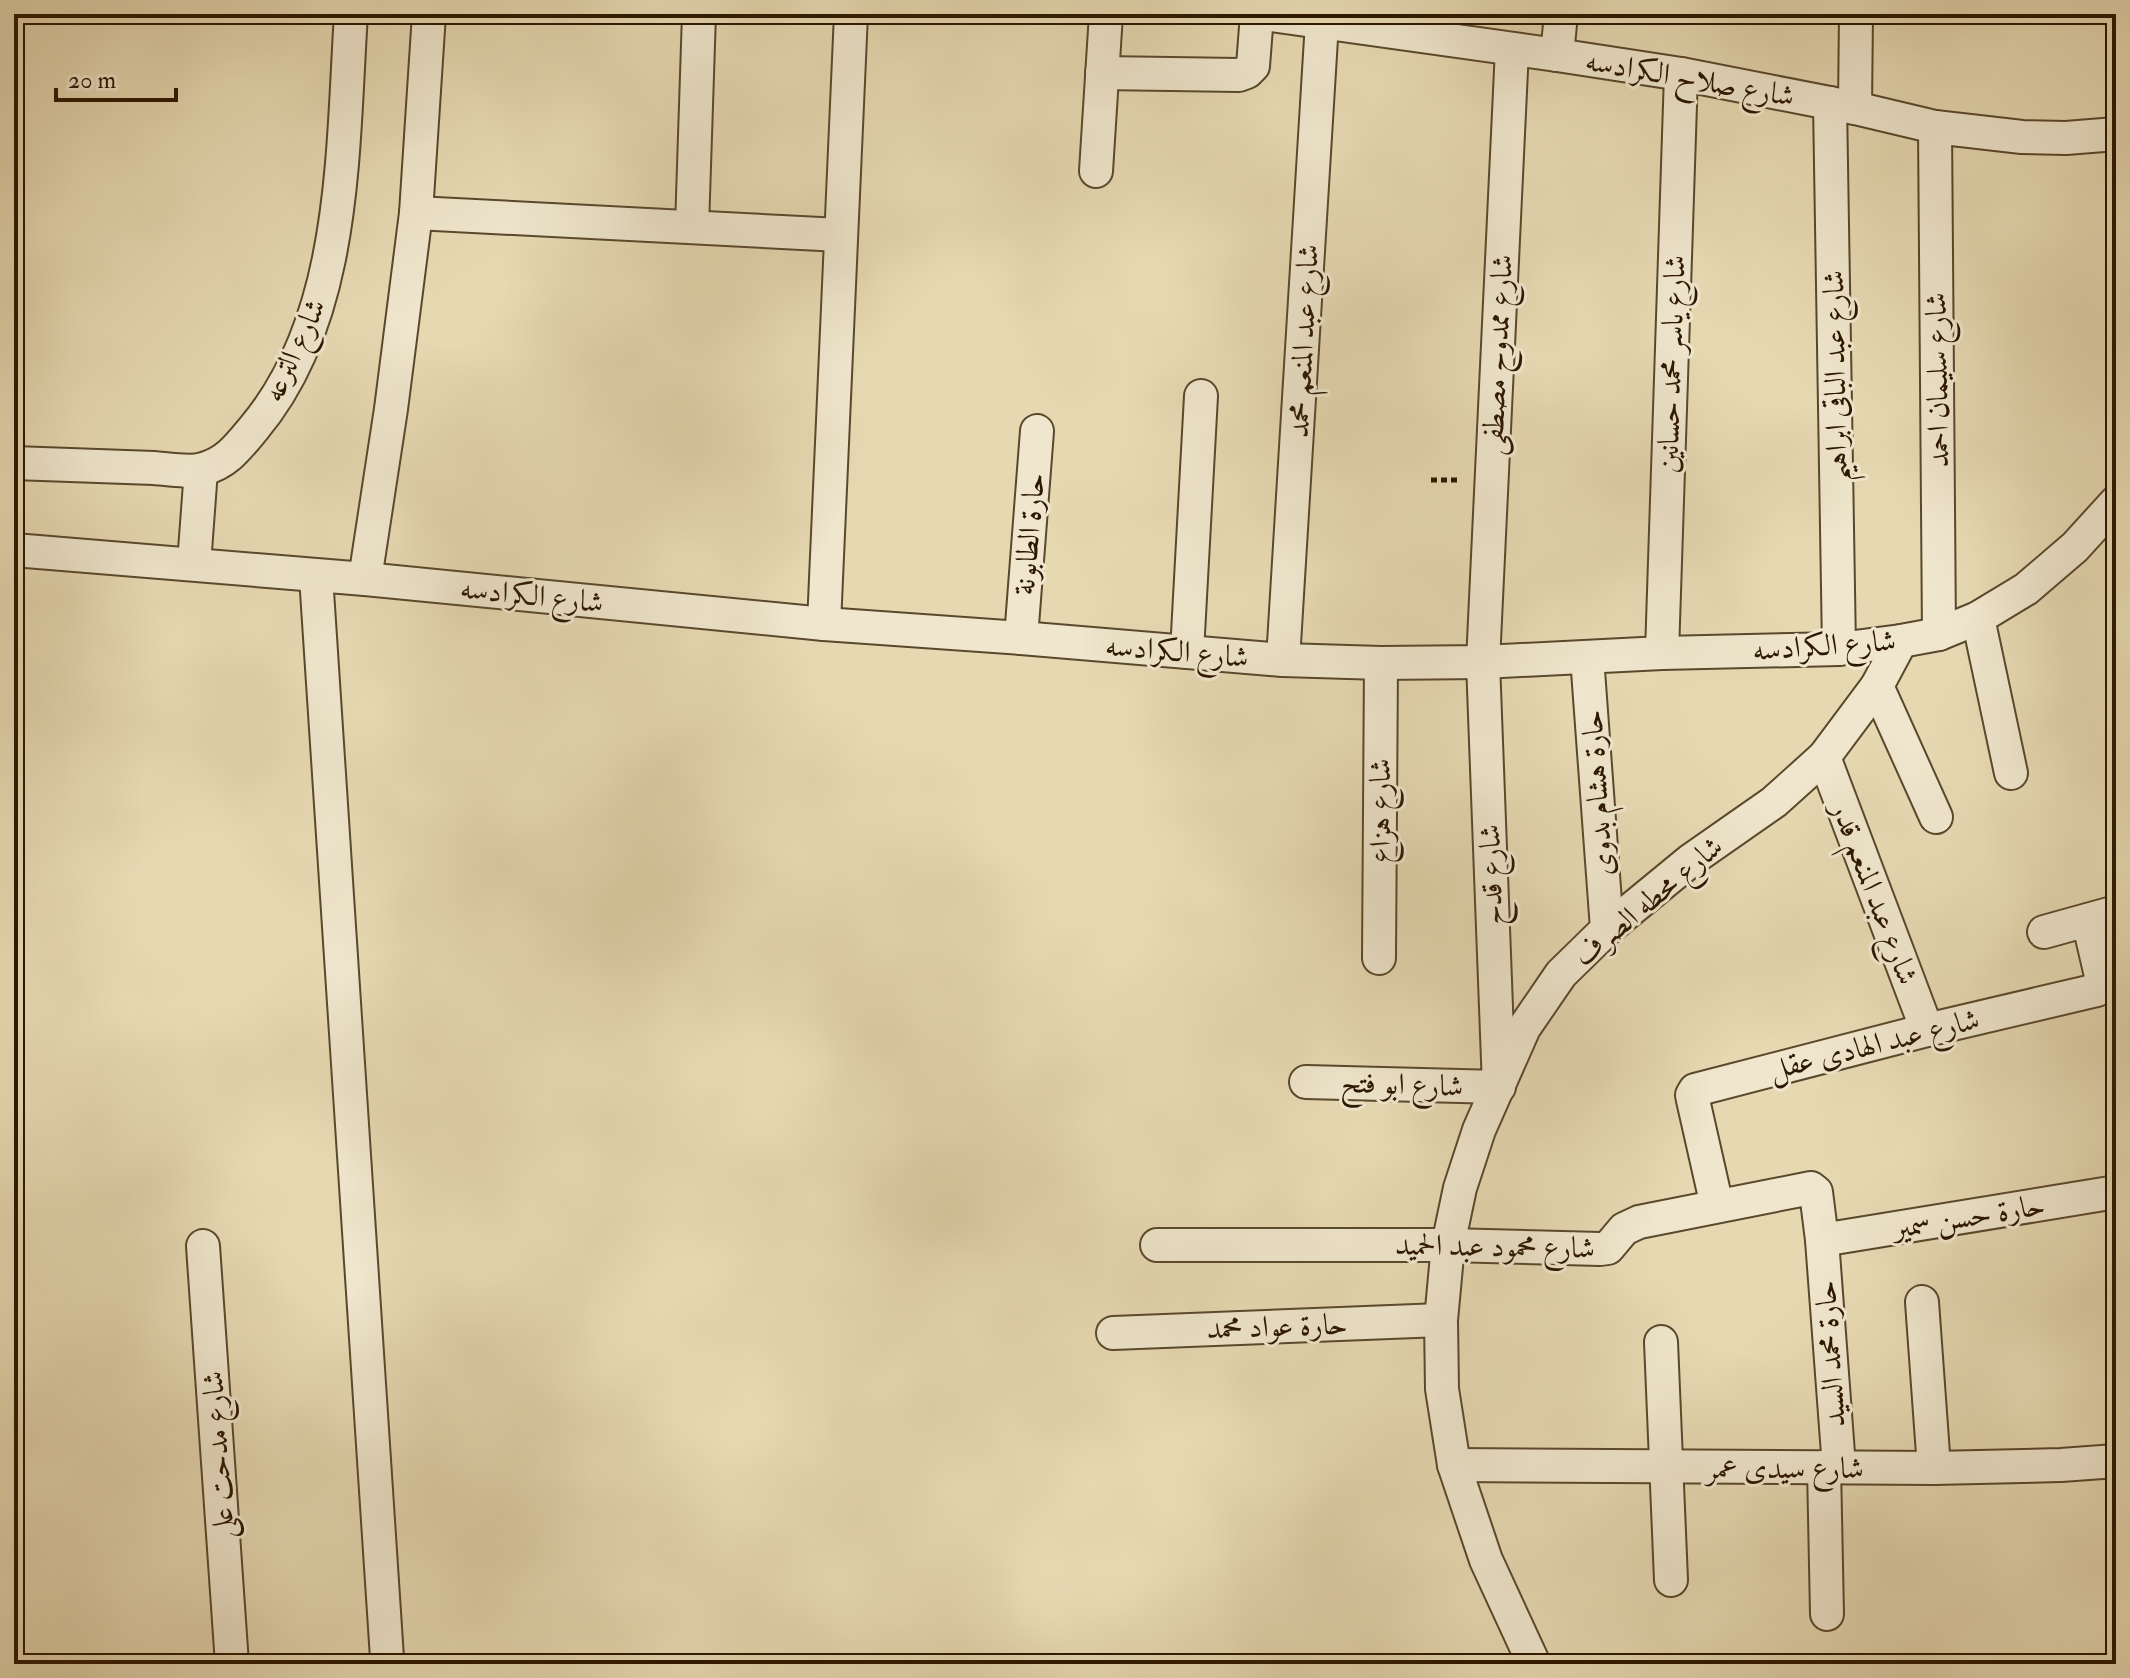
<svg xmlns="http://www.w3.org/2000/svg" width="2130" height="1678" font-family="'IM FELL Double Pica',Amiri,serif">
<rect width="100%" height="100%" fill="#e6d9b2"/>
<filter id="stains"><feTurbulence type="fractalNoise" baseFrequency=".0025" numOctaves="4"/><feColorMatrix values="0 0 0 0 .2 0 0 0 0 .09 0 0 0 0 .02 0 0 0 .5 -.17"/></filter>
<radialGradient id="worn" r=".72"><stop offset=".6" stop-color="#630" stop-opacity="0"/><stop offset="1" stop-color="#630" stop-opacity=".3"/></radialGradient>
<g fill="none" stroke-linecap="round" stroke-linejoin="round">
<defs>
<g id="minor">
<path d="M1264,14L1557,55L1681,74L1855,108L1935,127L2022,137L2066,138L2116,134"/>
<path d="M1557,55L1561,14"/>
<path d="M1102,73L1239,75L1247,72L1253,66L1257,14"/>
<path d="M1830,103L1839,649"/>
<path d="M1855,108L1856,14"/>
<path d="M1935,127L1939,634"/>
<path d="M1096,171L1106,14"/>
<path d="M416,213L840,235"/>
<path d="M692,227L699,14"/>
<path d="M14,463C61,465 107,466 154,468C167,469 191,473 203,469C227,463 239,446 254,428C347,317 342,151 351,14"/>
<path d="M14,550L365,579L824,624L1021,638L1283,660L1381,663L1483,662L1662,653L1839,649L1901,641L1939,634L1978,618L2026,589L2075,547L2116,502"/>
<path d="M194,564L201,470"/>
<path d="M316,576L387,1658"/>
<path d="M365,579L391,409L416,213L429,14"/>
<path d="M1978,618L2011,773"/>
<path d="M824,624L851,14"/>
<path d="M1021,638L1037,431"/>
<path d="M1187,652L1201,396"/>
<path d="M1662,653L1681,74"/>
<path d="M1587,657L1607,929"/>
<path d="M1283,660L1322,22"/>
<path d="M1877,686L1936,817"/>
<path d="M1824,757L1927,1030"/>
<path d="M2044,932L2116,912"/>
<path d="M1379,958L1381,663"/>
<path d="M1306,1082L1499,1087L1483,662L1512,49"/>
<path d="M1717,1206L1693,1100L1692,1095L1695,1090L1927,1030L2097,990L2101,988L2102,980L2088,920"/>
<path d="M1822,1240L2116,1192"/>
<path d="M1157,1245H1448L1600,1249L1608,1248L1624,1229L1639,1222L1811,1188L1816,1192L1822,1240L1839,1467"/>
<path d="M203,1246L232,1664"/>
<path d="M1922,1302L1934,1468"/>
<path d="M1113,1333L1441,1320"/>
<path d="M1661,1342L1671,1580"/>
<path d="M1454,1465L1934,1468L2061,1465L2116,1461"/>
<path d="M1824,1467L1827,1614"/>
<path d="M1534,1664L1486,1560L1454,1465L1442,1389L1441,1320L1448,1245L1460,1188L1479,1130L1524,1028L1561,974L1607,929L1691,860L1774,802L1824,757L1877,686L1901,641"/>
</g>
</defs>
<use href="#minor" stroke="#5a482c" stroke-width="36"/>
<path stroke="#2c1700" stroke-width="5" stroke-dasharray="6 4" stroke-linecap="butt" d="M1431,480H1458"/>
<use href="#minor" stroke="#efe6cd" stroke-width="32"/>
</g>
<g text-anchor="middle" stroke-width="6" stroke-linejoin="round" paint-order="stroke">
<g font-size="30" fill="#2c1700" stroke="#efe6cd">
<text transform="translate(1690 78) rotate(10)" y="10">شارع صلاح الكرادسه</text>
<text transform="translate(1303 341) rotate(-87)" y="10">شارع عبد المنعم محمد</text>
<text transform="translate(294 350) rotate(-65)" y="10">شارع الترعه</text>
<text transform="translate(1497 355) rotate(-87)" y="10">شارع ممدوح مصطفى</text>
<text transform="translate(1671 364) rotate(-88)" y="10">شارع ياسر محمد حسانين</text>
<text transform="translate(1835 376) rotate(-91)" y="10">شارع عبد الباقى ابراهيم</text>
<text transform="translate(1937 380) rotate(-91)" y="10">شارع سليمان احمد</text>
<text transform="translate(1029 534) rotate(-85)" y="10">حارة الطابونة</text>
<text transform="translate(532 595) rotate(6)" y="10">شارع الكرادسه</text>
<text transform="translate(1824 645) rotate(-4)" y="10">شارع الكرادسه</text>
<text transform="translate(1177 651) rotate(5)" y="10">شارع الكرادسه</text>
<text transform="translate(1597 793) rotate(-94)" y="10">حارة هشام بدوى</text>
<text transform="translate(1380 811) rotate(-90)" y="10">شارع هزاع</text>
<text transform="translate(1491 875) rotate(-92)" y="10">شارع قدح</text>
<text transform="translate(1875 893) rotate(69)" y="10">شارع عبد المنعم قدر</text>
<text transform="translate(1648 901) rotate(-40)" y="10">شارع محطه الصرف</text>
<text transform="translate(1874 1044) rotate(-14)" y="10">شارع عبد الهادى عقل</text>
<text transform="translate(1402 1084) rotate(2)" y="10">شارع ابو فتح</text>
<text transform="translate(1969 1216) rotate(-9)" y="10">حارة حسن سمير</text>
<text transform="translate(1495 1246) rotate(1)" y="10">شارع محمود عبد الحميد</text>
<text transform="translate(1277 1326) rotate(-2)" y="10">حارة عواد محمد</text>
<text transform="translate(1830 1354) rotate(-94)" y="10">حارة محمد السيد</text>
<text transform="translate(218 1455) rotate(-94)" y="10">شارع مدحت على</text>
<text x="1785" y="1478">شارع سيدى عمر</text>
</g>
</g>
<rect width="2130" height="1678" fill="none" stroke="#e6d9b2" stroke-width="48"/>
<rect x="16" y="16" width="2098" height="1646" fill="none" stroke="#2c1700" stroke-width="4"/>
<rect x="24" y="24" width="2082" height="1630" fill="none" stroke="#2c1700" stroke-width="2"/>
<path d="M56 88v12h120v-12" fill="none" stroke="#2c1700" stroke-width="4"/>
<text x="68" y="88" font-size="24" fill="#2c1700" stroke="#efe6cd" stroke-width="6" paint-order="stroke">20 m</text>
<rect width="100%" height="100%" filter="url(#stains)"/>
<rect width="100%" height="100%" fill="url(#worn)"/>
</svg>
